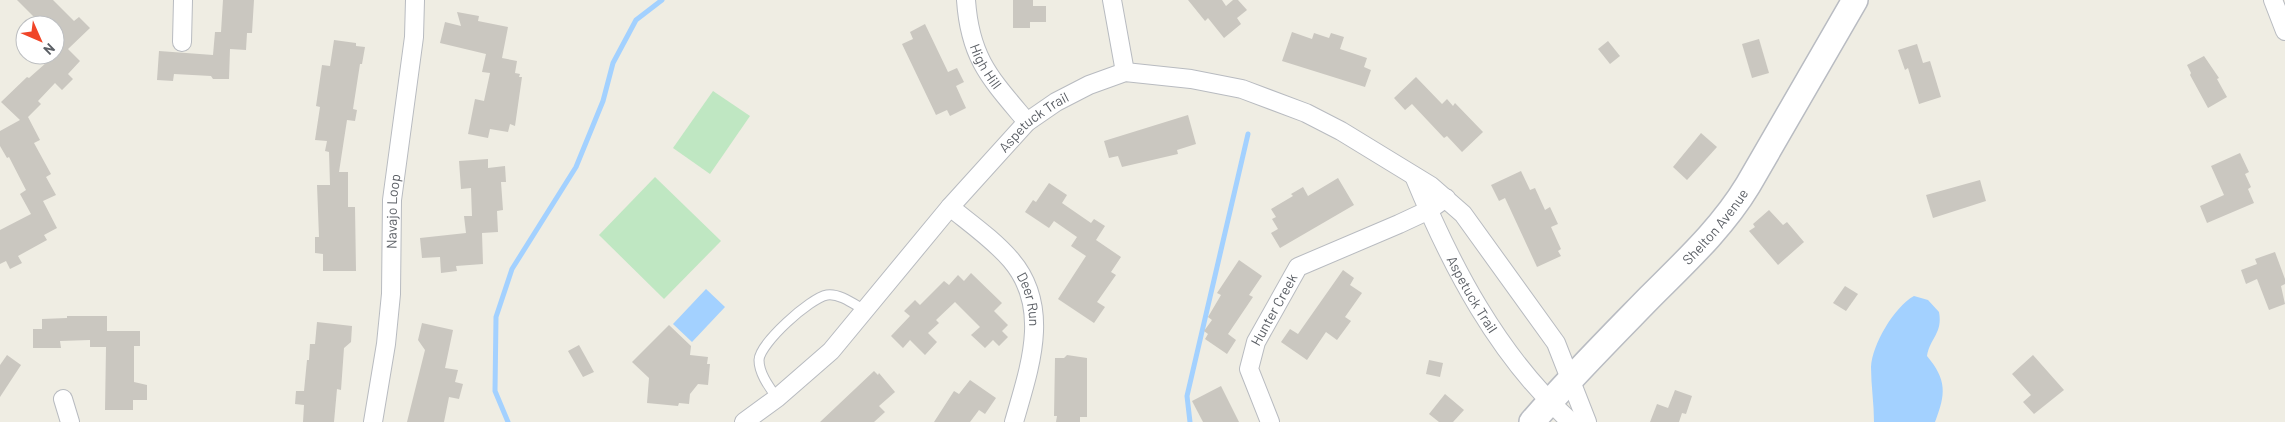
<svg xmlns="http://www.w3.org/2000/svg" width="2285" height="422" font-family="Barlow,sans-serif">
<rect width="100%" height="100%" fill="#efede3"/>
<g fill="#bfe7c2">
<path d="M713,91L750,116L710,174L673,148Z"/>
<path d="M655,177L721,241L664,299L599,235Z"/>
</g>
<g fill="#a3d1ff">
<path d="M706,289L725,307L692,342L673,324Z"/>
<path d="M1914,296L1928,300L1939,312C1943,333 1930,338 1927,356C1947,380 1946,394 1935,422H1874C1874,404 1871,385 1871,367C1872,345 1894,307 1914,296Z"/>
</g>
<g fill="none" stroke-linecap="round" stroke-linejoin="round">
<g stroke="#a3d1ff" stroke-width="5">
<path d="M508,422L495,391L496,317L512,269L576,167L603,101L613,63L636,20L662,0"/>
<path d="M1190,422L1187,396L1248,134"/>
</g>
</g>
<g fill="#cac7c0">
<path d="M17,0H53L74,21L79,17L90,28L68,49L80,61L68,74L73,79L62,90L55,83L38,101L41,104L28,117L40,140L34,143L51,174L46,177L56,195L43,201L57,228L44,235L47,240L18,256L22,263L10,269L6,261L0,264V230L31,214L20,194L26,190L9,157L7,158L0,146V131L20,120L1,102L27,77L29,78L55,55V25H30L36,19Z"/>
<path d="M223,0H254L252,33H247L246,50L230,49L229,79H213L211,76L174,74L173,81L157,80L159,51L213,55L215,32H221Z"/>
<path d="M1013,0H1033V6H1046V22H1030V28H1013Z"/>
<path d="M1188,0H1222L1226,6L1233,0H1238L1247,10L1237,18L1241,24L1224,38L1208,18L1205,21Z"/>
<path d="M457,12L479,16L478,21L508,27L502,58L517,61L515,73L520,74L519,77H522L515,126L510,124L508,132L490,129L488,138L468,134L475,99L484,101L490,73L482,72L486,54L440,43L445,22L461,26Z"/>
<path d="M925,24L948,72L957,68L964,82L956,86L966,108L950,116L947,110L936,115L902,44L913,39L910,32Z"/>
<path d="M1292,32L1312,39L1314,33L1329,38L1331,33L1344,37L1340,49L1367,58L1364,67L1371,70L1365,87L1282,61Z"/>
<path d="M1759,39L1769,73L1752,78L1742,44Z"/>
<path d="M334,40L356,43V46L365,47L362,64H360L353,109L357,110L355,121L347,120L339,172H348V207H355L356,271H323V254L315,253V237H319L317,185H330L329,152L325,151L327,141L315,140L320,107L316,106L322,65L330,66Z"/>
<path d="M1608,41L1620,56L1610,64L1598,49Z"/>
<path d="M1917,44L1923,63L1930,61L1941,97L1919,104L1908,68L1905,70L1898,50Z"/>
<path d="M2204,56L2219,78L2217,79L2227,97L2208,108L2190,75L2191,73L2187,65Z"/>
<path d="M1416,77L1442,104L1447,99L1453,106L1455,103L1483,132L1462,152L1447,136L1444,138L1412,104L1405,110L1394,98Z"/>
<path d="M1188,115L1196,144L1177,150L1178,154L1122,167L1118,156L1109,158L1104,141Z"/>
<path d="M1701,133L1717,147L1687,180L1673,167Z"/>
<path d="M2240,153L2249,172L2245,174L2251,187L2248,189L2254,203L2207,223L2200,206L2224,195L2211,166Z"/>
<path d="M488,159V168L505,166L506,182H501L503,210L497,211L498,232L482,233L483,264L456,266L457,271L441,273L440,257L422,258L420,238L466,233L464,216H472L471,188L461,189L459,161Z"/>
<path d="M1521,171L1530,190L1535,188L1545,210L1550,207L1558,224L1551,227L1561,249L1558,251L1561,256L1537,267L1505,198L1499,201L1491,185Z"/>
<path d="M1338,178L1354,205L1280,248L1271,233L1278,229L1272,219L1276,217L1271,209L1293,196L1291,194L1303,187L1308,196Z"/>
<path d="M1980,180L1986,201L1933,218L1926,195Z"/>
<path d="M1049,183L1067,195L1062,203L1091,223L1094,219L1105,226L1096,240L1121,257L1111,272L1116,275L1097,302L1105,307L1094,323L1058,299L1086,256L1071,246L1077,237L1054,221L1049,228L1025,212L1033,200L1036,202Z"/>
<path d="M1769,210L1783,225L1787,222L1804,242L1778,265L1749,231L1755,227L1753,224Z"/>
<path d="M2275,252L2285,279V284L2281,286L2285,304L2269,310L2257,279L2246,284L2241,270L2257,264L2255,259Z"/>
<path d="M1239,260L1262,276L1249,295L1253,297L1228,334L1236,340L1227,354L1205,339L1208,334L1204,331L1212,320L1208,317L1221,295L1217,293Z"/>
<path d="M1343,270L1354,278L1350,285L1362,293L1345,317L1351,321L1337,340L1326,332L1307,360L1281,342L1290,329L1298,334Z"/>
<path d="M971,273L1002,303L994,311L1008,325L1002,331L1008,337L999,346L993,340L985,348L971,335L980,327L955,302L936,320L939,323L928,333L937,342L925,355L910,340L903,348L891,336L910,316L904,311L915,300L920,305L944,281L949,285L958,275L964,281Z"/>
<path d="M1845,286L1858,294L1846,311L1833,303Z"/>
<path d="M67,316H107V331H140V346H134V382L147,385V400H133V410H105L106,347H90V340L60,341L61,348H33V329H42V319L67,318Z"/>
<path d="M317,322L352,326L351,342L344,348L341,390L337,389L334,422H303L304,405L295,404L296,391H304L307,360H309L310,344H315Z"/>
<path d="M422,323L453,330L445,368L458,370L455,382L463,384L459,399L449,397L444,422H407L425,350L418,340Z"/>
<path d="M669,325L691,346L690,355L708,357L707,364H710L708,385L698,384L690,394L689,404L679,403L678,406L647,403L649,378L632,362Z"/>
<path d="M579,345L594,372L583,377L568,351Z"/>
<path d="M7,355L21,365L0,397V365Z"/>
<path d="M1067,355L1087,358V417H1080V422H1056L1057,416H1054L1055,358H1064Z"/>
<path d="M2033,355L2064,390L2034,414L2023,402L2031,395L2012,374Z"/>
<path d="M1429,360L1443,363L1440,377L1426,374Z"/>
<path d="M874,371L878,375L879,373L895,392L879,406L885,412L874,422H820Z"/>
<path d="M970,380L996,398L985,414L979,410L970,422H934L954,391L959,394Z"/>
<path d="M1221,386L1239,422H1203L1192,401Z"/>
<path d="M1675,390L1692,396L1686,414L1682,413L1679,422H1650L1657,404L1668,408Z"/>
<path d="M1445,394L1464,410L1453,422H1439L1429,414Z"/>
</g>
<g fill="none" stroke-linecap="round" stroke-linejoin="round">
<defs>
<path id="service" d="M777,398C770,388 759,374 759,360C760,343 810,298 827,295C840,293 855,305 866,311"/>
<g id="minor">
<path id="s1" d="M966,0C970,59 991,79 1027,122"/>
<path d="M1112,0L1125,72"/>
<path d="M2273,0L2285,31"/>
<path d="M182,42L183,0"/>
<path id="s2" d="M1414,176C1451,266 1498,356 1571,422"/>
<path id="s3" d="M950,207C971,224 994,240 1011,260C1052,308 1029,369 1014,422"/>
<path d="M63,399L70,422"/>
<path id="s4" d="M373,422L386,344L391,294L392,200L414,37L415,0"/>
<path id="s5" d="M744,422L777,398L831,351L950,207L1027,122L1056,102L1089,85L1125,72L1191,79L1242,89L1306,113L1341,131L1431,186L1463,214L1556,343L1587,422"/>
<path id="s6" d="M1270,422L1249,369L1256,342L1298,267L1399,224L1429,210L1446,198"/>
</g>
<g id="secondary">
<path id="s7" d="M1532,422C1570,378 1610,338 1650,297C1685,262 1722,228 1748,185L1855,0"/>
</g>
</defs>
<use href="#service" stroke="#b8bbc0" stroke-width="11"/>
<use href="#minor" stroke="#b8bbc0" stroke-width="20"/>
<use href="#secondary" stroke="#b9bcc2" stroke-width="28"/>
<use href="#service" stroke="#fff" stroke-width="9"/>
<use href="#minor" stroke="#fff" stroke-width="18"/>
<use href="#secondary" stroke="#fff" stroke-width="25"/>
</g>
<g text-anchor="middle" stroke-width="4" stroke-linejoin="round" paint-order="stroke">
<g font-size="14" fill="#5b5f65" stroke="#fff">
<text dy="5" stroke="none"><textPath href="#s1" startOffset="70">High Hill</textPath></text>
<text dy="5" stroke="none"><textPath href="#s5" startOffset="419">Aspetuck Trail</textPath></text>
<text dy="5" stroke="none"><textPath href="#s4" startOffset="212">Navajo Loop</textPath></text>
<text dy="5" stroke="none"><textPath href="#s7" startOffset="268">Shelton Avenue</textPath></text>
<text dy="5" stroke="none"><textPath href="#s2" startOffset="132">Aspetuck Trail</textPath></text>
<text dy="5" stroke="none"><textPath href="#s3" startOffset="125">Deer Run</textPath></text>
<text dy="5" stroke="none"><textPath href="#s6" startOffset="122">Hunter Creek</textPath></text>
</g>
</g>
<g transform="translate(40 40) rotate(135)"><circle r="24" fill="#ffffff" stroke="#bdbfc1"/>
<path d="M0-4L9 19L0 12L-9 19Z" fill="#f04528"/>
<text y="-8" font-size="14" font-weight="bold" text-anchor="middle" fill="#5b5f65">N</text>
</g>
</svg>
